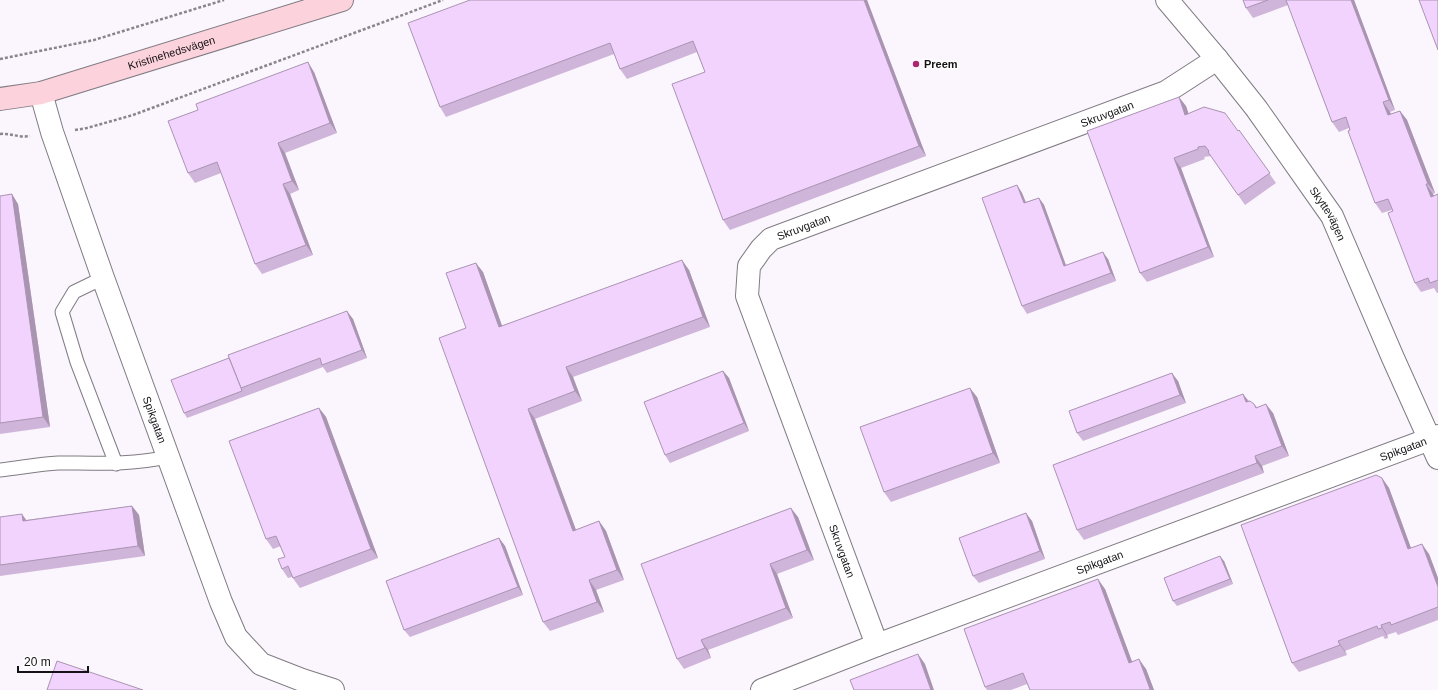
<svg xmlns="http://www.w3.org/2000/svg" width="1438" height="690" font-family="Arial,sans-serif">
<rect width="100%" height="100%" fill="#fbf5fd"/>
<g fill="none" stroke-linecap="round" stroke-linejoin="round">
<defs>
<g id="lane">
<path d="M103,278L74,292L62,312L77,362L116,464"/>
<path d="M0,470C19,468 39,464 58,463C96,463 131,465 168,457"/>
</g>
<g id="street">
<path id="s1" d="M1167,0L1217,59L1256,108L1332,216L1393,358L1438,458"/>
<path id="s2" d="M41,93L52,132L103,278L221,602L236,637L261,664L302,680L333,690"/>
<path id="s3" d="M877,645L747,296L749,266L761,249L771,239L1166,92L1217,59"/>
<path id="s4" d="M762,690L877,645L1438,436"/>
</g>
<g id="secondary">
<path id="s5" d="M0,99L41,93L342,0"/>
</g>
</defs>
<use href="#lane" stroke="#807b82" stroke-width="15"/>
<use href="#street" stroke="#807b82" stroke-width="24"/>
<use href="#secondary" stroke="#807b82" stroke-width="24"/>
<g stroke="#89858a" stroke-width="2.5" stroke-dasharray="3 2" stroke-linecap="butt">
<path d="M0,59L94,40L224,0"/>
<path d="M75,130L87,128L133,115L443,0"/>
<path d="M0,134C11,133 19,138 30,136"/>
</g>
<use href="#lane" stroke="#fff" stroke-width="13"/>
<use href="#street" stroke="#fff" stroke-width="22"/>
<use href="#secondary" stroke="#fcd3dc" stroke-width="22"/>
</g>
<g fill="#d0b5da">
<path d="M470,0H867L926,156L730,230L723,220L705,72L697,52L627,79L620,69L614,54L446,117L440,107Z"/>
<path d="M1243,0H1354L1395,110L1390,112L1391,114L1400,111L1407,120L1435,193L1433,194L1434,196L1438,194V293H1437L1434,288L1421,292L1415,283L1392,210L1382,213L1375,203L1349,128L1339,132L1332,122L1288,5L1253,18L1246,8Z"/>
<path d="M314,72L337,133L285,153L299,190L290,194L313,255L262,274L255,264L221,173L195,183L188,173Z"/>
<path d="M1186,106L1188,113L1238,131L1239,130L1276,183L1245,205L1211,156L1204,157L1205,159L1181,168L1214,257L1147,282L1140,273Z"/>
<path d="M1017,185L1022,193L1026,202L1039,198L1044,205L1066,265L1108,259L1116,281L1027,314L1022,306Z"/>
<path d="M0,196L18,204L50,427L0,434Z"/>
<path d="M689,270L710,327L573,377L582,401L535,419L576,530L599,521L606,531L624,580L596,590L604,612L550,631L543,622L466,328L483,272L502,326Z"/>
<path d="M353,319L367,358L327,373L323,367L187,418L184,413L229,358Z"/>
<path d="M723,371L729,378L749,431L670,463L665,455Z"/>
<path d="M1178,381L1186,403L1083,441L1077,433Z"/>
<path d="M1243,394L1249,401L1254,404L1257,407L1273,413L1289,456L1262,466L1264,473L1084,540L1077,530Z"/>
<path d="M977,397L1000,463L891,502L884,492Z"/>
<path d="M319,408L326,417L378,558L300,588L292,577L288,578L282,569L285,557L281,546L273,549L266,539Z"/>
<path d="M1382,478L1389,488L1411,548L1429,554L1438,578V620L1398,635L1396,632L1387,635L1388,638L1385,639L1383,636L1345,651L1347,655L1299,672L1292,663Z"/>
<path d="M132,506L139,515L145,556L0,576V517L26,520Z"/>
<path d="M798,517L814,560L777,574L793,618L708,650L711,658L684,669L677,659Z"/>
<path d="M1032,521L1045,559L979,583L973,576Z"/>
<path d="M499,538L505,546L523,595L410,637L404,630Z"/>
<path d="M1224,561L1233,584L1177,606L1173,601Z"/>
<path d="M1105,589L1132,662L1146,669L1154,690H1030L1027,684L1011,690H987L985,687Z"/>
</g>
<g fill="#a994b1">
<path d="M864,0H867L926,156L919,146Z"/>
<path d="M1351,0H1354L1395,110L1389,100Z"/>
<path d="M308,62L314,72L337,133L330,123Z"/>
<path d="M1179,97L1186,106L1192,124L1185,115Z"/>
<path d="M1383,102L1390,112L1395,125L1388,115Z"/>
<path d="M1400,111L1407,120L1435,193L1428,184Z"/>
<path d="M278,143L285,153L299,190L292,181Z"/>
<path d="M1174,158L1181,168L1214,257L1208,247Z"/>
<path d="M283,184L290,194L313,255L306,245Z"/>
<path d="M1426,184L1433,194L1438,207L1431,197Z"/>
<path d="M1017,185L1022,193L1029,211L1024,203Z"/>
<path d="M12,194L18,204L50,427L43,417Z"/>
<path d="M1039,198L1044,205L1069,274L1064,266Z"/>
<path d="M1103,252L1108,259L1116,281L1111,273Z"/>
<path d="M682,260L689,270L710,327L703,317Z"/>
<path d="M476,263L483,272L506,337L499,327Z"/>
<path d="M347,311L353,319L367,358L362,350Z"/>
<path d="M566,367L573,377L582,401L575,391Z"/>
<path d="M723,371L729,378L749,431L744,423Z"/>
<path d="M1172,373L1178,381L1186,403L1180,395Z"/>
<path d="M970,388L977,397L1000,463L993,453Z"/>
<path d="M1243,394L1250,404L1246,402Z"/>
<path d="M1266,404L1273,413L1289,456L1282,446Z"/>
<path d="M319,408L326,417L378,558L371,549Z"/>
<path d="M528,409L535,419L580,541L573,531Z"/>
<path d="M1255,456L1262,466L1264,473L1257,463Z"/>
<path d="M1382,478L1389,488L1415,559L1408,549Z"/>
<path d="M132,506L139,515L145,556L138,546Z"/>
<path d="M791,508L798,517L814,560L807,550Z"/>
<path d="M1026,513L1032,521L1045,559L1040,551Z"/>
<path d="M22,514L29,524L23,521Z"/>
<path d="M599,521L606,531L624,580L617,570Z"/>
<path d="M499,538L505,546L523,595L518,587Z"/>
<path d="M1422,544L1429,554L1438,578V587Z"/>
<path d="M1220,556L1224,561L1233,584L1230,579Z"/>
<path d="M770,564L777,574L793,618L786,608Z"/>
<path d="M1098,579L1105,589L1136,672L1129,663Z"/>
<path d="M589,580L596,590L604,612L597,602Z"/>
<path d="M1381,625L1387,635L1388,638L1382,628Z"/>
<path d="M701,640L708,650L711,658L705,648Z"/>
<path d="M1338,641L1345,651L1347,655L1340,645Z"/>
<path d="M918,654L925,664L934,690H931Z"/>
<path d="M1139,659L1146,669L1154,690H1151L1150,689Z"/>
</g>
<g fill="#f2d3fd" stroke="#a994b1">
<path d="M470,0H864L919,146L723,220L672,84L705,72L693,41L620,69L610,43L440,107L408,23Z"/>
<path d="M1243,0H1268L1246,8Z"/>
<path d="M1286,0H1351L1389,100L1383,102L1388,115L1400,111L1428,184H1426L1431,197L1438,194V280L1430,283L1428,278L1415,283L1388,213L1393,211L1388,199L1375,203L1348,131L1350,130L1346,117L1332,122Z"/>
<path d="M1419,0H1438V50Z"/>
<path d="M308,62L330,123L278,143L292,181L283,184L306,245L255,264L217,162L188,173L168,121L198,110L196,104Z"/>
<path d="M1179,97L1185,115L1204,107L1225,113L1238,131L1239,130L1270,173L1238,195L1208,152L1209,151L1205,146L1198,147V149L1174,158L1208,247L1140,273L1087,131Z"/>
<path d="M1017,185L1024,203L1039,198L1064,266L1103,252L1111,273L1022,306L982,198Z"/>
<path d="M12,194L43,417L0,423V196Z"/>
<path d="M682,260L703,317L566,367L575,391L528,409L573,531L599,521L617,570L589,580L597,602L543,622L439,338L466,328L446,273L476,263L499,327Z"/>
<path d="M347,311L362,350L322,365L320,358L241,388L228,355Z"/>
<path d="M229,358L241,388L242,391L184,413L171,380Z"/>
<path d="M723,371L744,423L665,455L644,402Z"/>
<path d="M1172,373L1180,395L1077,433L1069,411Z"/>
<path d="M970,388L993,453L884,492L860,427Z"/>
<path d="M1243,394L1246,402L1250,401L1254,404L1256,408L1266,404L1282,446L1255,456L1257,463L1077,530L1053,465Z"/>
<path d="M319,408L371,549L293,578L288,566L282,569L278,559L285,557L276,536L266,539L229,441Z"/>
<path d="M1376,475L1382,478L1408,549L1422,544L1438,587V607L1391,625L1390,622L1381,625L1382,628L1378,629L1377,626L1338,641L1340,645L1292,663L1241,525Z"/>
<path d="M132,506L138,546L0,565V517L22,514L23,521Z"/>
<path d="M791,508L807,550L770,564L786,608L701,640L705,648L677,659L641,564Z"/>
<path d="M1026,513L1040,551L973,576L959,538Z"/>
<path d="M499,538L518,587L404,630L386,581Z"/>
<path d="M1220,556L1230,579L1173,601L1164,578Z"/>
<path d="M1098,579L1129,663L1139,659L1150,689L1149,690H1030L1023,673L985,687L964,629Z"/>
<path d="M918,654L931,690H854L850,680Z"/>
<path d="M57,661L143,690H47Z"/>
</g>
<circle fill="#ab2771" stroke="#fff" stroke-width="1.5" cx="916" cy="64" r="4"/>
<g text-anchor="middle" stroke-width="3" stroke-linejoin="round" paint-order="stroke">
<g font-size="11" fill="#141215" stroke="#fff">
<text dy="4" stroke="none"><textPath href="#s5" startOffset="178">Kristinehedsvägen</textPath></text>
<text dy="4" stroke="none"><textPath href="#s3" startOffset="796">Skruvgatan</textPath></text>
<text dy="4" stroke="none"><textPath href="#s1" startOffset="268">Skyttevägen</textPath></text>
<text dy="4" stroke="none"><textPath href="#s3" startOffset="472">Skruvgatan</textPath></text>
<text dy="4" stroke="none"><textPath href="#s2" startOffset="346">Spikgatan</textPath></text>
<text dy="4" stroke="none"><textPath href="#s4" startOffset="685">Spikgatan</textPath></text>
<text transform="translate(842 551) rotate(70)" y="4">Skruvgatan</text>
<text dy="4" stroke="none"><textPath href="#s4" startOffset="361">Spikgatan</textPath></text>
</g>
<g font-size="11" font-weight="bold" fill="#141215" stroke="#fff" text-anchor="start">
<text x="924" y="68">Preem</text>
</g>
</g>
<path d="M18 666v6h70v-6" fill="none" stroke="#141215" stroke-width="2"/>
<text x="24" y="666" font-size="12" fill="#141215" stroke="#ffffff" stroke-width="3" paint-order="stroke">20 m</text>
</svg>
